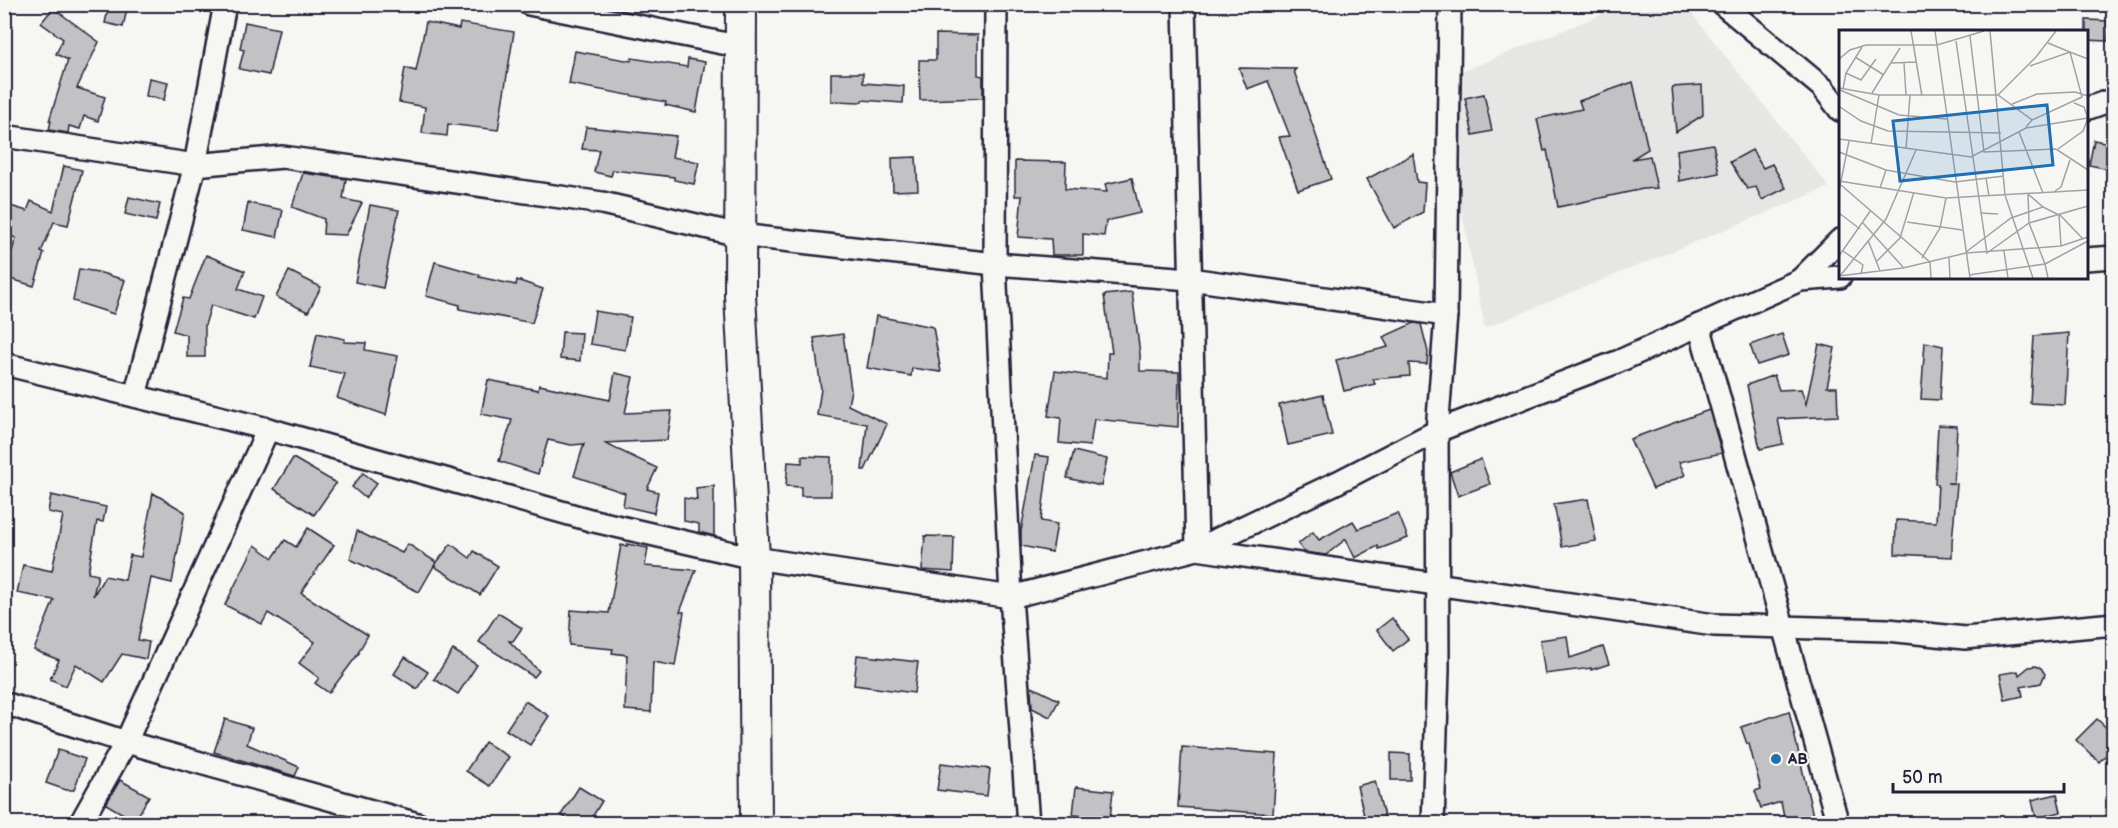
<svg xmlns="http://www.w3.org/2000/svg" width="2118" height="828" font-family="'Balsamiq Sans',sans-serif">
<rect width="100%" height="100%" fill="#f6f6f2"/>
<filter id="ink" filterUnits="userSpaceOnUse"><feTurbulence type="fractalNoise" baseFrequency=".0167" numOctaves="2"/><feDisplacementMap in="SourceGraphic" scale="12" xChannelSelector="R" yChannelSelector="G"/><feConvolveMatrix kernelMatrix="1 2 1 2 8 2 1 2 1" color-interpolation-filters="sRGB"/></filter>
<g filter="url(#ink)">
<path fill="#e6e6e4" d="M1625,5H1685L1829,187L1485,328L1436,82Z"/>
<g fill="#c2c2c4" stroke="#22223b" stroke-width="1.5">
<path d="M109,5L127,9L123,27L105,23Z"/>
<path d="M53,8L99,42L77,88L105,97L98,121L84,116L80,129L69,126L68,133L49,130L51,121H49L68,60L56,54L63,39L41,23Z"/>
<path d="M2086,20L2109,21L2108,41L2086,40Z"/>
<path d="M245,22L279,29L269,75L239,69L244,50L240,49Z"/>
<path d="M426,22L459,29L460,23L514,32L498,130L448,124L447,136L422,133L425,107L399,102L405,68L416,71Z"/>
<path d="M936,34L978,35V75L983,76V98L920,100L919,60H936Z"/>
<path d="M575,51L631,61L632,58L687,67L688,59L705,62L696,112L665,105L666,102L569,84Z"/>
<path d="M1239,68L1296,69L1294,71L1331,179L1298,190L1279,137L1290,136L1268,81L1247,89Z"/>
<path d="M831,73H863V83L904,86L903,103L862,100V102L831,101Z"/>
<path d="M149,78L168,82L164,100L146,96Z"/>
<path d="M1633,82L1648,149L1632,159L1650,156L1657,188L1643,189L1558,207L1547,150L1544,151L1537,119L1582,109L1579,101Z"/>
<path d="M1702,85L1703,115L1676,132L1672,87Z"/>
<path d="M1484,94L1492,131L1473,135L1465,98Z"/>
<path d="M586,127L676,136L672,157L699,162L694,184L674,180V177L613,170L611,176L594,172L599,150L582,149Z"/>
<path d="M2094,140L2114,144L2109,169L2089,165Z"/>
<path d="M1713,144L1719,173L1679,181L1677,150Z"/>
<path d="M1752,150L1763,168L1772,164L1786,188L1762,200L1756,187L1747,189L1730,162Z"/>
<path d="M1413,154L1417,182L1425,183L1423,212L1394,228L1367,179Z"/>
<path d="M916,157L918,190L893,191L892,158Z"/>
<path d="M1015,161L1066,162L1065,189L1107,192L1105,184L1132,178L1140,213L1106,221L1104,236L1083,234V255H1052L1051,239L1018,237L1022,196H1015Z"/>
<path d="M64,166L82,170L68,225L54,222L41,252L44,253L34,286L4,277L16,238L4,234V204L27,211L31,201L53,211Z"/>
<path d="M303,173L346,179L343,199L362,203L346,235L323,234L324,219L292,207Z"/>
<path d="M129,197L160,204L156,221L125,214Z"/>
<path d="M248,203L283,210L277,237L243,230Z"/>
<path d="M370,205L399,210L383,288L355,282Z"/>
<path d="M206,255L245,271L238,289L262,297L254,319L211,305L205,325V357H187V335L173,331L183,298L189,299Z"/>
<path d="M435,262L480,275L479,277L516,285L517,280L543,289L532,323L459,309L460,305L426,296Z"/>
<path d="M79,269L98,272L125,280L114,314L73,301Z"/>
<path d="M289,271L321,287L308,312L276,297Z"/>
<path d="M1132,292L1140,354V371L1179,372L1178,427L1094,419L1090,446L1059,443L1061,418L1048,416L1055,371L1107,378L1108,353H1112L1104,295Z"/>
<path d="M595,311L631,317L625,350L590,344Z"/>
<path d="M876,316L933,327L941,372L912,368L911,376L867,368Z"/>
<path d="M1414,323L1421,324L1428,352L1427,364L1409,363L1410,376L1373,379L1375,384L1344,391L1336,360L1388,347L1383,337Z"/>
<path d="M562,332L582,333L580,361L560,359Z"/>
<path d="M317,333L345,339L344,342L366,343L365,350L398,356L386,415L337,398L345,374L310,367Z"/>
<path d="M2069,333L2065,405L2030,403L2034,336Z"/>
<path d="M843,334L851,390L848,405L887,424L865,470H862L867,424L817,415L821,389L814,338Z"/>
<path d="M1782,334L1789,355L1757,365L1750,345Z"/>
<path d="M1925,342L1943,346L1940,400L1921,399Z"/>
<path d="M1819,344L1835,348L1827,387H1837L1838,416L1778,419L1783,444L1760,449L1747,385L1774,375L1779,390L1801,389L1806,404Z"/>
<path d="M615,373L633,377L625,413L672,411L667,440L604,443L657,468L647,489L658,492L654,513L623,506L625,493L574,476L584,444L571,445L548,440L538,474L499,461L512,420L481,414L488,380L538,390L539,385L610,400Z"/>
<path d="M1323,395L1332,435L1288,445L1279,405Z"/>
<path d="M1709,410L1722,453L1679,462L1685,475L1653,489L1630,439Z"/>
<path d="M1938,425L1957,426L1954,483H1947L1957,484L1952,542V557L1895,554L1896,520L1936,522L1938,484H1935Z"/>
<path d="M1074,451L1107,459L1101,486L1067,478Z"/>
<path d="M1035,455L1049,457L1041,521L1057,524L1052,552L1021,546V531Z"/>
<path d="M802,456L831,457V496H801V487L786,486L788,462L802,463Z"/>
<path d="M293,458L336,483L314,515L274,489Z"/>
<path d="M1481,459L1490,484L1458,496L1450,472Z"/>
<path d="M363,473L377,483L365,498L352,487Z"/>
<path d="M714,486V536L699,532V524L684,521V498L697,500L696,488Z"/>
<path d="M153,493L185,512L172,583L151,578L138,640L149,642L146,659L122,654L104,682L76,664L66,686L50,679L59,660L34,650L54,600L17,593L23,565L52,571L63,515L48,512L51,495L106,507L103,522L97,521L88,573L98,575L93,596L105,576L125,580L130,555L141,557Z"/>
<path d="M1588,499L1596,541L1562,547L1554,504Z"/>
<path d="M1398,513L1408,538L1379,549L1378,546L1355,558L1346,539L1326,555L1304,552L1298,544L1313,532L1319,540L1353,521L1358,529Z"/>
<path d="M308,528L334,545L301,593L368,635L358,653H359L329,693L315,683L319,678L299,663L315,642L268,613L262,624L225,605L255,545L273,558L285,540L296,547Z"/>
<path d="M357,531L402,553L408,544L436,562L434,566L451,544L470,558L474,551L498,566L480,595L434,566L419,592L350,559Z"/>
<path d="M925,536L954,537L953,572L922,570Z"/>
<path d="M627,544L648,548L645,566L696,570L680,612H684L675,666L653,662L651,712L625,710L627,655L612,653L613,649L569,645L571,610L609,613L621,545L627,546Z"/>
<path d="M498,613L522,628L513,641H509L539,671L534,677L479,642Z"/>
<path d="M1392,618L1408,639L1393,651L1377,630Z"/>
<path d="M1567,636L1570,658L1603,647L1609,664L1591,670V668L1545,674L1540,640Z"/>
<path d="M453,650L477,665L458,694L434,679Z"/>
<path d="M857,655L918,662L914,693L854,685Z"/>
<path d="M405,657L428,672L417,689L394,674Z"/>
<path d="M2035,666L2041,668L2045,674L2041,683L2021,687L2023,696L2005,700L2000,674L2018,671L2019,675L2029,667Z"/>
<path d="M1032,687L1059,700L1050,717L1032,708L1031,690Z"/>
<path d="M525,701L549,716L530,745L506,730Z"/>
<path d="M1789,711L1813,816L1785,822L1781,802L1761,808L1755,791L1761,789L1749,744H1747L1741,727Z"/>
<path d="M225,719L252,728L247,744L299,767L295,776L214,752Z"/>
<path d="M2097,719L2114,735V747L2099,762L2076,740Z"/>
<path d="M485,742L509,757L490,786L466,771Z"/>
<path d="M1182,747L1277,754L1273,814L1178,807Z"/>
<path d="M58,750L85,759L74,790H66L46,783Z"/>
<path d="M1391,753L1410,754V780H1391Z"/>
<path d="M941,763L990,769L987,796L937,790Z"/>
<path d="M120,780L149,796L135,821L106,804Z"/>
<path d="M1375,781L1386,824H1366L1357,786Z"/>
<path d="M579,787L602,801L588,824H575L561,815Z"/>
<path d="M1076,787L1113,791L1110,818L1073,815Z"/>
<path d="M2057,794L2061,812L2036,818L2032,800Z"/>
</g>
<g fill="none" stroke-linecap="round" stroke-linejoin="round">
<defs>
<g id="street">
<path d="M529,4L742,47"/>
<path d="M996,4L995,264L1011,597L1028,824"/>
<path d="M1184,4L1197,549L1714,625L1888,630L1965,638L2114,624"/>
<path d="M1722,4L1823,88L1840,110"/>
<path d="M2086,109L2114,99"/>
<path d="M4,136L195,165L283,157L602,203L739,235L995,264L1190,279L1446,315"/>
<path d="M2086,259L2114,257"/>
<path d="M1800,280L1840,240"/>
<path d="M1699,325L1838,824"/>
<path d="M4,364L268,429L590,520L754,558L1011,597L1197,549L1338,482L1437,431L1617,362L1800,280L1840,277"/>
<path d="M135,396L195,165L225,4"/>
<path d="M4,703L126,742L418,824"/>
<path d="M80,824L126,742L268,429"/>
<path d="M1433,824L1438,670L1437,431L1446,315L1450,4"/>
</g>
<path id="secondary" d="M741,4L740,295L754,558L756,824"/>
</defs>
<use href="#street" stroke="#22223b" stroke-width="26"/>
<use href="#secondary" stroke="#22223b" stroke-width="34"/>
<use href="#street" stroke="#f6f6f2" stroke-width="21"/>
<use href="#secondary" stroke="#f6f6f2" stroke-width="30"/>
</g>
</g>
<circle fill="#1f6fb2" stroke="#f6f6f2" stroke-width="2" cx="1776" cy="759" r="6"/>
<g text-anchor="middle" stroke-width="4.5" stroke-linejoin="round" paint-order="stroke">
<g font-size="15" font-weight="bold" fill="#22223b" stroke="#f6f6f2" text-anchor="start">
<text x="1788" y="764">AB</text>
</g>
</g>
<g transform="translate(1839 30)">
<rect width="249" height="249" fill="#f6f6f2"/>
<path fill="none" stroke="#a1a1a9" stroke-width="1.5" d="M72,1L83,66M96,1L131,248M151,1L166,165L194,248M131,6L145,122L217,119L249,140M117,11L148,223L190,193L249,176M16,27L45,45M0,29L11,20L27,15H98L145,1M52,33L77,32M65,33L67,65M191,36L231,22L249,29M7,43L22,50L37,29M0,58L40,65H159L193,90L187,97M4,59L7,43L23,17M1,60L60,85L109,89M33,63L61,18M159,65L197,27L217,1M173,74L198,64L236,62L249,66M1,77L22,91L49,101L162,103M193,90L243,67L231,22L209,13M180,102L204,163M0,109L132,127L187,98L249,88M32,114L40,65M67,119L71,65M219,119L244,101L249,88L245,77L235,73M0,122L47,140L116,152L165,146M147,148L150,166M0,151L107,168L249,160M2,155L91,232L92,248M41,158L47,140M0,161L10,111M216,161L222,157L231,130M204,177L220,185L222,216M0,183L21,199M141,183L159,184M221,185L244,209M68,192L123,200M24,193L64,237M29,210L41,241M4,221L24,235L22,244M165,221L169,248M127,222L172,188L204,177L189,164M0,226L32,180M83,228L101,198L107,168M110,228L111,248M38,231L61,208L75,162M130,245L206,234L190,193L189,164M0,246L64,238L127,223L222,216L249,207M1,246L47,189L77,120M209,248L206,234L249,211"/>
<path fill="#1f6fb2" fill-opacity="0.15" stroke="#1f6fb2" stroke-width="3" d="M208,75L214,135L61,151L54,91Z"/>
<rect width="249" height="249" fill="none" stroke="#22223b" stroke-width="3"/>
</g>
<rect width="2118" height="828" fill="none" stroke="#f6f6f2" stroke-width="24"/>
<rect x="12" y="12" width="2094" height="804" fill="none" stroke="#22223b" stroke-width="2" filter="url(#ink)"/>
<path d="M1893 783v9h171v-9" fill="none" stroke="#22223b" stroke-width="3"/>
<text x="1902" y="783" font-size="18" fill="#22223b" stroke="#f6f6f2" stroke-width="4.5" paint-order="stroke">50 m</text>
</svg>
